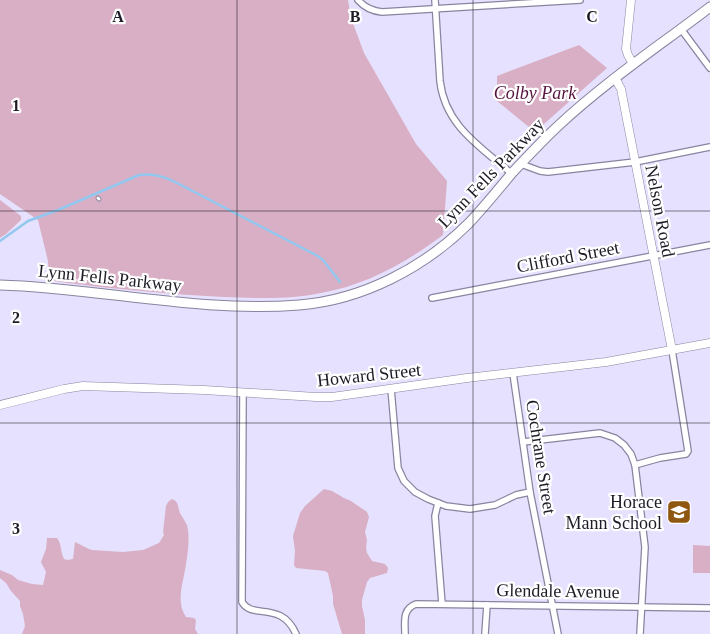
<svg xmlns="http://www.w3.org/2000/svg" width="710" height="634" font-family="'Times New Roman',serif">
<rect width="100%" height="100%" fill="#e6e1fe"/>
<g fill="#d9afc5">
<path d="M0,0H348L351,18L364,53L416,144L447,181L443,235C407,262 367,285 321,293C289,300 255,298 223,297C168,294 114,289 60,282L52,280L49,276L48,261L38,220L0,194Z"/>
<path d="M579,45L607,68L535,132L497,101V76Z"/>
<path d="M0,200L21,216V220L6,234L0,238Z"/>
<path d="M324,489L332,491L344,498L351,501L367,512L369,517L365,532L367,540L366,548L367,553L372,561L385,564L388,568L387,573L370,578L367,582L362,600V606L365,620V634H342L333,604V596L328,573L325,571L296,568L294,565L295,551L293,536L300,513L305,506Z"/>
<path d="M172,499C180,502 177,508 181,515C183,518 185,521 187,525C190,536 188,552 186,564C184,581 175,601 186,617L194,618L196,620L195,629L198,634H22L25,626L23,614L20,606V601L11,591L6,583L0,578V570L12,575L18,580L32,584L43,585L46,572L41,562L46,549L47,538H57C62,544 60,551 64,559L67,560L73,559L75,542L89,549L92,550L123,552L143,550L159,543L164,535L163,532L166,506L168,502Z"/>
<path d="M693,545L710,546V573H693Z"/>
</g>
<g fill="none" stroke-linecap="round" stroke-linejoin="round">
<path stroke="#92c8ef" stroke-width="2.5" d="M0,241L28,221L58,210L139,175C153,173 164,176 177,183L316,255L323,260L340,282"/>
<defs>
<path id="lane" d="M98,198L99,199"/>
<g id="street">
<path d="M358,0C365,8 372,11 382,12L580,0"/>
<path d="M435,0L440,81C445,126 481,147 512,174"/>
<path d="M681,29L710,68"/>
<path d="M521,164L540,171L548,172L635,162L710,147"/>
<path d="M432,298L710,245"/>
<path d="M513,373L530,492L558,634"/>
<path d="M391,389L398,468L404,481L415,492L428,499L446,506L470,509L495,505L516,495L530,492"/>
<path d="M243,392L242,602C252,620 281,600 296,634"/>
<path d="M523,442L600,433L615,438L624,445L631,454L635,465L645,547L640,634"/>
<path d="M635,465L660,458L686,454L688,451L672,350"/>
<path d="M438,503L435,516L442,604"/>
<path d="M405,634C405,622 402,609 416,604L710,608"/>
<path d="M485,634L487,605"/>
</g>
<g id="secondary">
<path d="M631,0L626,49L628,55L633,64"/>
<path d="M615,78L621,89L672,350"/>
<path d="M0,405L64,389L83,386L204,390L316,397H332L467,378L606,362L710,343"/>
</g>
<path id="primary" d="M0,285C100,288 199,313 299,305C362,300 424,268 469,223C484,207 498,190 512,173C527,157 542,141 558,126C605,82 659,46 710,7"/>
</defs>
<use href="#lane" stroke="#89849f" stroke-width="5"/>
<use href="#street" stroke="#89849f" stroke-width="8"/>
<use href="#secondary" stroke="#89849f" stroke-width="9"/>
<use href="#primary" stroke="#89849f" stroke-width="11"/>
<use href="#lane" stroke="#fff" stroke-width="3"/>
<use href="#street" stroke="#fff" stroke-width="5.5"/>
<use href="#secondary" stroke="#fff" stroke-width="8"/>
<use href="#primary" stroke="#fff" stroke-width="9"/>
</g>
<path fill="none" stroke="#1d1b26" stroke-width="1" stroke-opacity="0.55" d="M237,0V634M473,0V634M0,211H710M0,423H710"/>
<defs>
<symbol id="school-square" viewBox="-11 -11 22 22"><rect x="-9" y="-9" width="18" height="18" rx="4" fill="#905711" stroke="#fff"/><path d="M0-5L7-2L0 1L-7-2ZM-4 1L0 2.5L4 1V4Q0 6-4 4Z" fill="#fff"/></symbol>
</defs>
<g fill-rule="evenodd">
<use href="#school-square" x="665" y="498" width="28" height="28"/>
</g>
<g text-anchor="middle" stroke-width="4.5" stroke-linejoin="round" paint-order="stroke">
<g font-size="18" font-style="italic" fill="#56133e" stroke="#fff">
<text x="535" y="99">Colby Park</text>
</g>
<g font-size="18" fill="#1d1b26" stroke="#fff">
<text transform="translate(491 173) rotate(-46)" y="6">Lynn Fells Parkway</text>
<text transform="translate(660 211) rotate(79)" y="6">Nelson Road</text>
<text transform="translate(568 257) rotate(-11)" y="6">Clifford Street</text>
<text transform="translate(110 278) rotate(6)" y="6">Lynn Fells Parkway</text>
<text transform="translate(369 375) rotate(-6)" y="6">Howard Street</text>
<text transform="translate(541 457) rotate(81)" y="6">Cochrane Street</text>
<text transform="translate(558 591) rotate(1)" y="6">Glendale Avenue</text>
</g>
<g font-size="18" fill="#1d1b26" stroke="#fff" text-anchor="end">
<text x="662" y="508">Horace<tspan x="662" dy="21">Mann School</tspan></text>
</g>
</g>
<g font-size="16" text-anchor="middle" font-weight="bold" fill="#1d1b26" stroke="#fff" stroke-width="4.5" stroke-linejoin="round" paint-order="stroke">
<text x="118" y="22">A</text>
<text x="355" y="22">B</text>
<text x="592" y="22">C</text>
<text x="16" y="111">1</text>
<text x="16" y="323">2</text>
<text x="16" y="534">3</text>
</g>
</svg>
